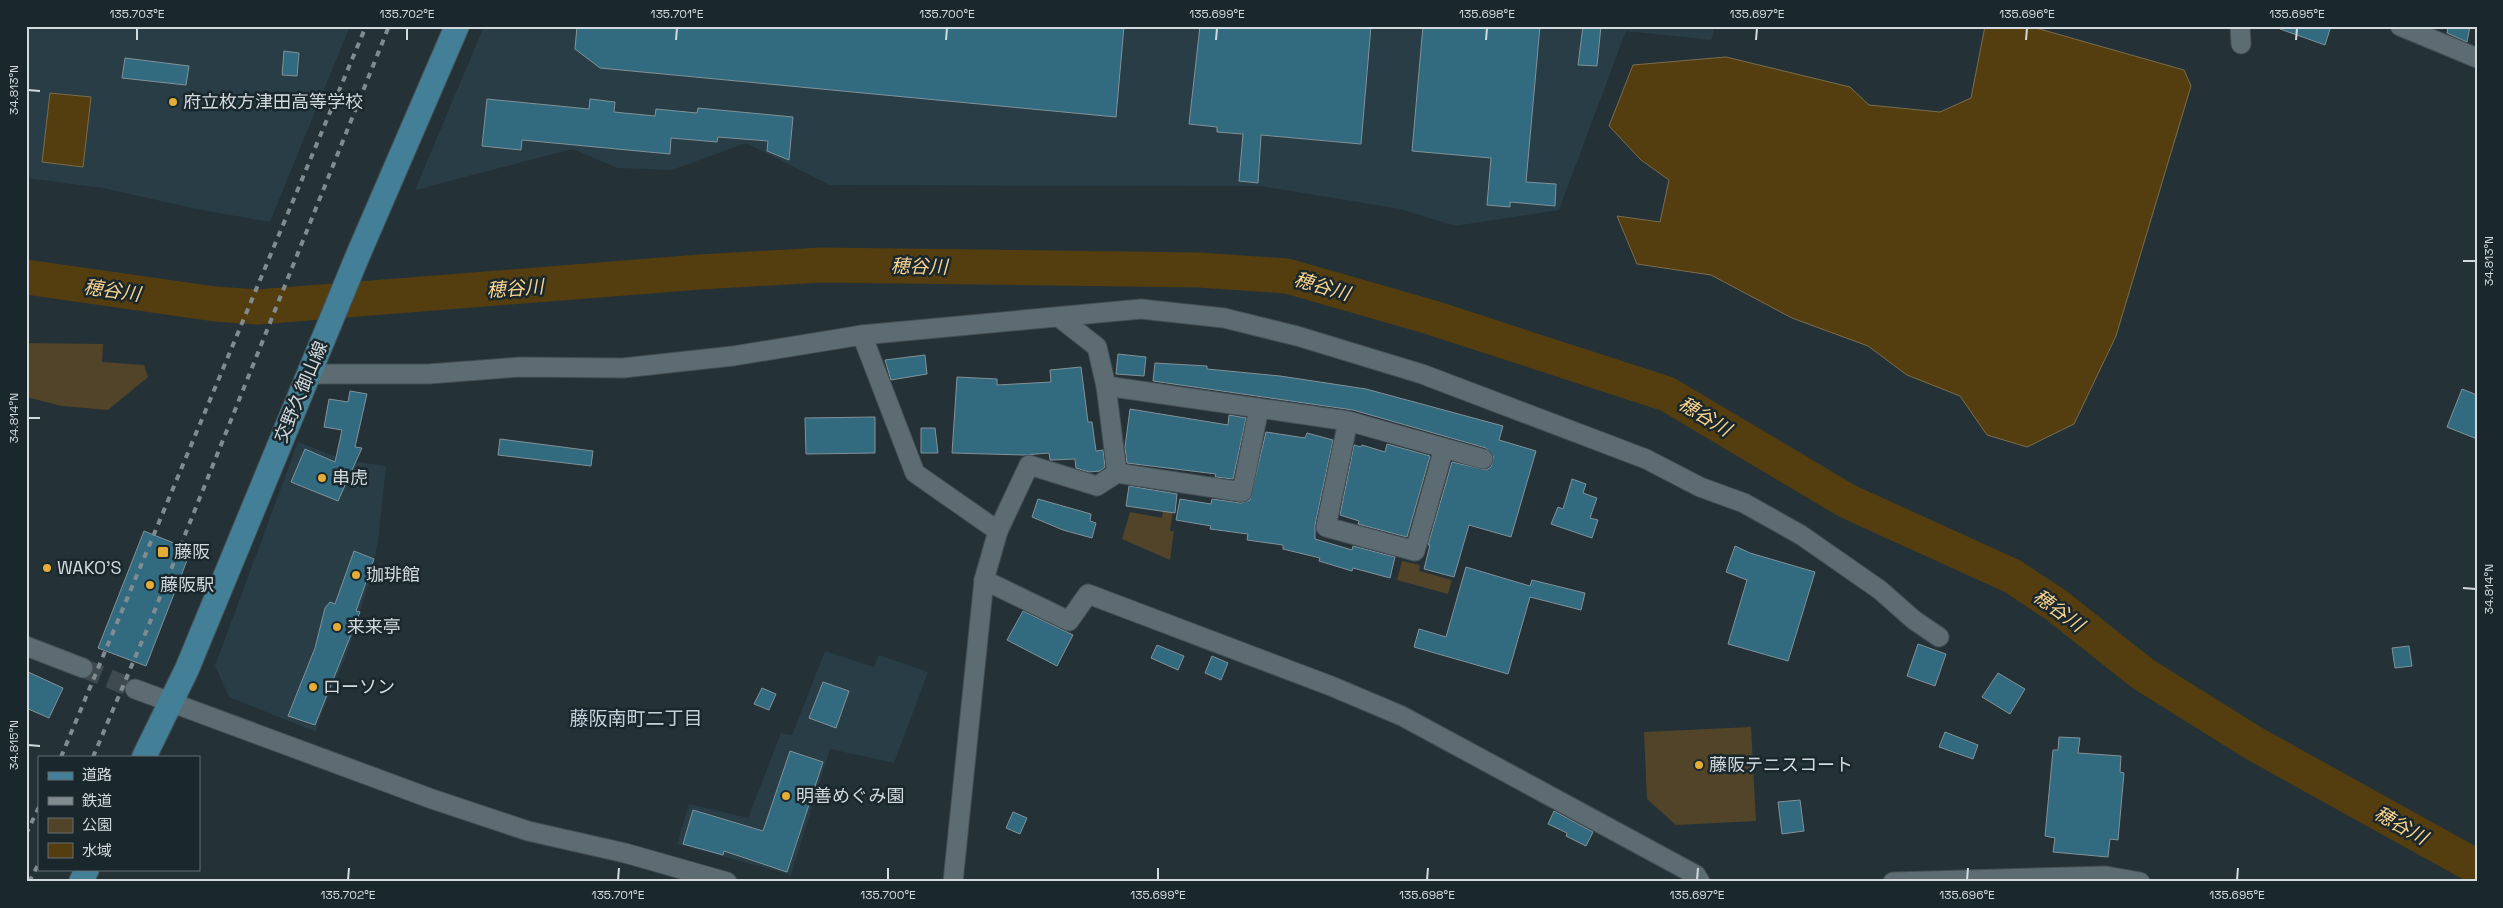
<svg xmlns="http://www.w3.org/2000/svg" width="2503" height="908" font-family="'Space Grotesk','Noto Sans JP',sans-serif">
<rect width="100%" height="100%" fill="#243137"/>
<g fill="#283d45">
<path d="M26,26H350L270,222L196,209L103,188L26,178Z"/>
<path d="M484,26H1715L1711,40L1626,31L1559,210L1455,226L1400,209L1261,186L830,185L746,143L672,170L617,168L573,149L415,190Z"/>
<path d="M298,442L345,460L386,466L378,543L368,586L347,654L319,720L316,732L229,697L215,666Z"/>
<path d="M825,651L874,667L879,655L928,672L894,763L830,749L791,875L677,844L689,804L748,818L781,733L792,735Z"/>
</g>
<g fill="#524429">
<path d="M26,343L103,344L102,362L144,365L148,377L108,410L62,406L26,397Z"/>
<path d="M1165,495L1175,497L1170,531H1174L1170,560L1122,539L1130,512L1162,518Z"/>
<path d="M1402,561L1420,565L1419,571L1452,580L1448,594L1397,580Z"/>
<path d="M1751,727L1756,821L1676,825L1647,799L1644,732Z"/>
</g>
<g fill="#543e10" stroke="#7a6d4e">
<path d="M1985,26H2029L2184,70L2191,86L2116,336L2074,424L2027,447L1987,435L1960,396L1907,375L1868,346L1792,318L1711,275L1637,264L1617,216L1660,222L1669,180L1641,160L1609,126L1633,65L1726,57L1850,87L1869,105L1940,112L1971,98Z"/>
<path d="M50,93L91,97L83,167L42,162Z"/>
</g>
<g fill="none" stroke-linecap="round" stroke-linejoin="round">
<path stroke="#543e10" stroke-width="35" d="M26,277L215,304L258,307L700,272L821,265L1199,270L1287,276L1430,317L1667,394L1847,501L2012,576L2056,605L2143,674L2255,744L2477,867"/>
</g>
<g fill="#326a80" stroke="#829299">
<path d="M577,26H1124L1116,117L600,68L575,49Z"/>
<path d="M1200,26H1371L1361,144L1261,135L1258,183L1239,181L1243,134L1217,132V127L1189,124Z"/>
<path d="M1423,26H1540L1526,182L1556,184L1555,206L1510,202V207L1487,205L1491,158L1412,151Z"/>
<path d="M1583,26H1601L1597,66L1578,65Z"/>
<path d="M2280,26H2331L2325,45L2280,29Z"/>
<path d="M2448,26H2470L2467,42L2447,33Z"/>
<path d="M284,51L299,53L297,76L282,75Z"/>
<path d="M125,58L189,66L186,85L122,78Z"/>
<path d="M487,99L589,109L590,99L615,102L614,112L655,116L656,109L697,113L698,108L793,117L789,160L767,151L768,141L718,137L717,142L671,138L670,154L522,140L521,150L482,146Z"/>
<path d="M1118,354L1146,357L1144,376L1116,374Z"/>
<path d="M925,355L927,374L891,380L885,360Z"/>
<path d="M1155,363L1207,366V369L1280,376L1366,389L1503,426L1499,440L1536,451L1511,537L1469,525L1454,577L1424,569L1430,545H1428L1452,462L1486,470L1491,467L1494,457L1486,448L1353,410L1153,381Z"/>
<path d="M1081,367L1088,422H1092L1096,451L1103,450L1105,467L1100,471L1089,472L1076,468L1075,459L1052,460H1050L1049,453L1024,455L952,453L957,377L997,379V385L1051,382L1050,370Z"/>
<path d="M2462,389L2477,395V439L2447,427Z"/>
<path d="M350,391L367,394L355,447L362,448L338,501L291,482L305,449L335,462L342,430L324,427L329,399L348,402Z"/>
<path d="M1130,409L1228,425L1229,415L1246,418L1233,479L1215,477L1216,474L1127,463L1125,447Z"/>
<path d="M875,417V453L806,454L805,418Z"/>
<path d="M921,428H935L938,453H921Z"/>
<path d="M1266,432L1305,438L1307,433L1333,440L1315,525V539L1352,550L1353,546L1395,557L1390,578L1353,568L1352,571L1319,561L1320,558L1283,549V545L1247,540L1248,534L1210,529L1211,526L1176,520L1180,499L1211,504L1212,499L1241,503L1250,500Z"/>
<path d="M500,439L593,451L591,466L498,455Z"/>
<path d="M1387,444L1430,456L1407,537L1358,524L1359,521L1340,515L1354,445L1361,447L1362,445L1385,452Z"/>
<path d="M1572,479L1586,484L1583,493L1597,498L1590,518L1598,520L1592,538L1551,524L1558,507L1563,509Z"/>
<path d="M1129,486L1177,494L1175,513L1126,506Z"/>
<path d="M1038,499L1091,514L1090,521L1096,523L1092,538L1063,530L1032,517Z"/>
<path d="M144,531L191,550L146,666L98,648Z"/>
<path d="M1735,546L1750,553L1815,572L1788,661L1728,644L1747,580L1726,572Z"/>
<path d="M354,551L374,559L356,611L360,612L315,725L288,716L315,648L325,608L330,602L335,604Z"/>
<path d="M1466,567L1530,586L1532,580L1585,593L1581,610L1530,597L1508,674L1414,647L1419,629L1446,637Z"/>
<path d="M1023,611L1073,635L1057,666L1007,640Z"/>
<path d="M1918,644L1946,654L1935,686L1907,676Z"/>
<path d="M1157,645L1184,656L1178,670L1151,658Z"/>
<path d="M2409,646L2412,666L2395,668L2392,648Z"/>
<path d="M1212,656L1228,663L1221,680L1205,673Z"/>
<path d="M26,671L63,688L49,718L26,708Z"/>
<path d="M1998,673L2025,689L2010,714L1982,697Z"/>
<path d="M823,682L849,691L836,728L809,718Z"/>
<path d="M762,688L776,694L769,710L754,704Z"/>
<path d="M1945,732L1978,745L1973,759L1939,747Z"/>
<path d="M2059,737L2080,738L2078,753L2121,756L2120,772L2124,773L2118,840L2110,839L2108,857L2053,852L2055,838L2045,836L2053,750H2058Z"/>
<path d="M790,751L823,762L787,872L724,851L723,855L683,844L693,810L763,831Z"/>
<path d="M1800,800L1804,831L1782,834L1778,802Z"/>
<path d="M1554,811L1593,832L1586,846L1566,836L1567,833L1548,824Z"/>
<path d="M1013,812L1027,818L1020,834L1006,828Z"/>
</g>
<g fill="none" stroke-linecap="round" stroke-linejoin="round">
<path stroke="#3e4a50" stroke-width="19" stroke-dasharray="19 9" stroke-linecap="butt" d="M83,668L135,689"/>
<defs>
<g id="minor">
<path d="M2240,26L2241,44"/>
<path d="M2400,26L2477,58"/>
<path d="M1060,318L1097,347L1106,386L1348,421L1483,459"/>
<path d="M862,335L915,473L998,531L984,580L953,882"/>
<path d="M308,374H428L520,367L623,368L733,356L862,335L1141,309L1224,318L1297,336L1422,374L1646,459L1700,487L1744,503L1801,535L1880,590L1914,620L1939,637"/>
<path d="M1106,386L1117,473L1242,492L1259,408"/>
<path d="M1348,421L1326,527L1415,551L1444,448"/>
<path d="M998,531L1029,465L1097,486L1117,473"/>
<path d="M984,580L1069,621L1088,594L1331,686L1402,716L1696,875L1700,882"/>
<path d="M26,646L83,668"/>
<path d="M135,689L432,799L528,831L625,853L727,882"/>
<path d="M1893,882L2106,876L2140,882"/>
</g>
<g id="major">
<path d="M144,757L187,669L358,255L457,26"/>
<path d="M81,882L87,869"/>
</g>
</defs>
<use href="#minor" stroke="#434f54" stroke-width="21"/>
<use href="#major" stroke="#434f54" stroke-width="26"/>
<use href="#minor" stroke="#5d6c72" stroke-width="19"/>
<use href="#major" stroke="#438097" stroke-width="24"/>
<g stroke="#818c91" stroke-width="4" stroke-dasharray="6 6" stroke-linecap="butt">
<path d="M61,757L366,26"/>
<path d="M93,757L148,627L389,26"/>
<path d="M26,834L39,807"/>
<path d="M29,882L39,863"/>
</g>
</g>
<path fill="none" stroke="#d2dade" stroke-width="2" d="M137,40V28M407,40V28M676,40L677,28M946,40L947,28M1216,40L1217,28M1486,40L1487,28M1756,40L1757,28M2026,40L2027,28M2296,40L2297,28M28,90L40,91M2463,261H2476M28,418H40M2463,588L2476,589M28,745L40,746M348,880L349,868M618,880L619,868M888,880V868M1158,880V868M1427,880L1428,868M1697,880L1698,868M1967,880L1968,868M2237,880L2238,868"/>
<g fill="#e4ad35" stroke="#1a272d" stroke-width="2">
<circle cx="173" cy="102" r="5"/>
<circle cx="322" cy="478" r="5"/>
<rect x="157" y="546" width="12" height="12" rx="2.5"/>
<circle cx="47" cy="568" r="5"/>
<circle cx="356" cy="575" r="5"/>
<circle cx="150" cy="585" r="5"/>
<circle cx="337" cy="627" r="5"/>
<circle cx="313" cy="687" r="5"/>
<circle cx="1699" cy="765" r="5"/>
<circle cx="786" cy="796" r="5"/>
</g>
<g text-anchor="middle" stroke-width="5" stroke-linejoin="round" paint-order="stroke">
<g font-size="18" fill="#d2dade" stroke="#1a272d" text-anchor="start">
<text x="183" y="108">府立枚方津田高等学校</text>
<text x="332" y="484">串虎</text>
<text x="174" y="558">藤阪</text>
<text x="57" y="574">WAKO'S</text>
<text x="366" y="581">珈琲館</text>
<text x="160" y="591">藤阪駅</text>
<text x="347" y="633">来来亭</text>
<text x="323" y="693">ローソン</text>
<text x="1709" y="771">藤阪テニスコート</text>
<text x="796" y="802">明善めぐみ園</text>
</g>
<g font-size="18" fill="#d2dade" stroke="#1a272d">
<text transform="translate(301 392) rotate(-67)" y="6">交野久御山線</text>
</g>
<g font-size="19" font-style="italic" fill="#fad48e" stroke="#1a272d">
<text transform="translate(919 266) rotate(1)" y="7">穂谷川</text>
<text transform="translate(1322 286) rotate(16)" y="7">穂谷川</text>
<text transform="translate(515 288) rotate(-4)" y="7">穂谷川</text>
<text transform="translate(112 290) rotate(8)" y="7">穂谷川</text>
<text transform="translate(1705 416) rotate(31)" y="7">穂谷川</text>
<text transform="translate(2059 610) rotate(36)" y="7">穂谷川</text>
<text transform="translate(2401 825) rotate(29)" y="7">穂谷川</text>
</g>
<g font-size="19" fill="#c2d2da" stroke="#1a272d">
<text x="636" y="725">藤阪南町二丁目</text>
</g>
</g>
<rect width="2503" height="908" fill="none" stroke="#1a272d" stroke-width="55"/>
<rect x="38" y="756" width="162" height="115" fill="#1a272d" stroke="#646f74"/>
<rect x="48" y="772" width="25" height="8" fill="#438097" stroke="#646f74"/>
<text x="82" y="780" font-size="15" fill="#d2dade">道路</text>
<rect x="48" y="797" width="25" height="8" fill="#818c91" stroke="#646f74"/>
<text x="82" y="806" font-size="15" fill="#d2dade">鉄道</text>
<rect x="48" y="818" width="25" height="15" fill="#524429" stroke="#646f74"/>
<text x="82" y="830" font-size="15" fill="#d2dade">公園</text>
<rect x="48" y="843" width="25" height="15" fill="#543e10" stroke="#646f74"/>
<text x="82" y="856" font-size="15" fill="#d2dade">水域</text>
<rect x="28" y="28" width="2448" height="852" fill="none" stroke="#d2dade" stroke-width="2"/>
<g font-size="12" text-anchor="middle" fill="#d2dade">
<text x="137" y="18">135.703°E</text>
<text x="407" y="18">135.702°E</text>
<text x="677" y="18">135.701°E</text>
<text x="947" y="18">135.700°E</text>
<text x="1217" y="18">135.699°E</text>
<text x="1487" y="18">135.698°E</text>
<text x="1757" y="18">135.697°E</text>
<text x="2027" y="18">135.696°E</text>
<text x="2297" y="18">135.695°E</text>
<text transform="translate(14 90) rotate(-90)" y="4">34.813°N</text>
<text transform="translate(2489 261) rotate(-90)" y="4">34.813°N</text>
<text transform="translate(14 418) rotate(-90)" y="4">34.814°N</text>
<text transform="translate(2489 589) rotate(-90)" y="4">34.814°N</text>
<text transform="translate(14 745) rotate(-90)" y="4">34.815°N</text>
<text x="348" y="899">135.702°E</text>
<text x="618" y="899">135.701°E</text>
<text x="888" y="899">135.700°E</text>
<text x="1158" y="899">135.699°E</text>
<text x="1427" y="899">135.698°E</text>
<text x="1697" y="899">135.697°E</text>
<text x="1967" y="899">135.696°E</text>
<text x="2237" y="899">135.695°E</text>
</g>
</svg>
